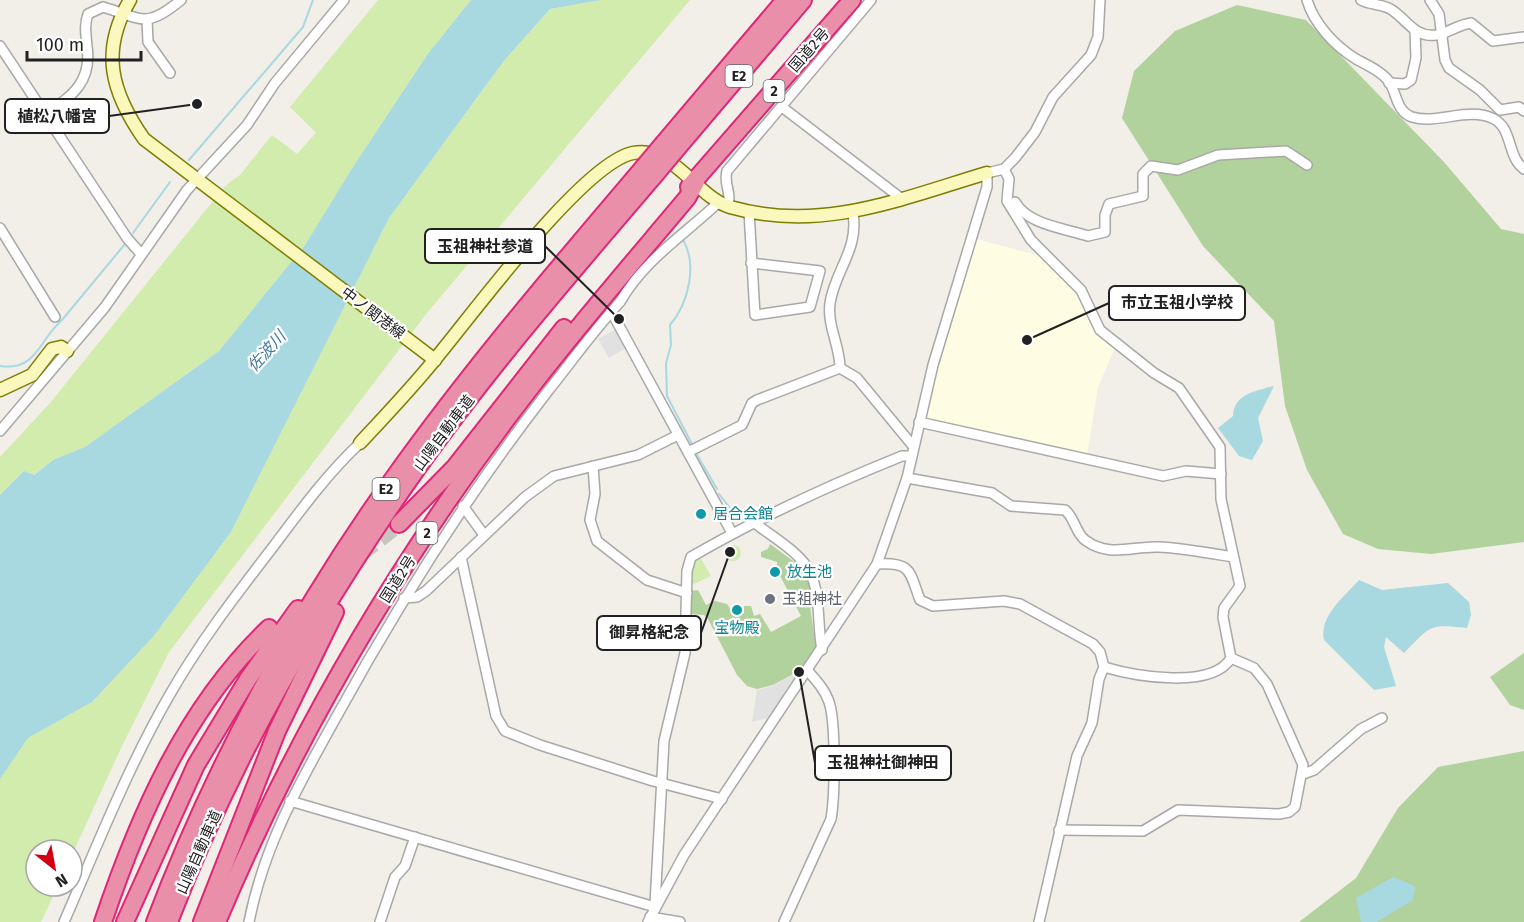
<svg xmlns="http://www.w3.org/2000/svg" width="1524" height="922" font-family="'Fira Sans','Noto Sans JP',sans-serif">
<rect width="100%" height="100%" fill="#f2eee8"/>
<path fill="#fffce4" d="M976,239L1041,256L1076,288L1098,332L1115,348L1098,387L1087,455L924,418Z"/>
<g fill="#d2ecae">
<path d="M378,0H471L427,55L351,170L305,245L219,351L85,447L53,460L33,475L24,471L0,495V457L50,403L226,185L240,175L272,135L297,154L316,133L290,107Z"/>
<path d="M601,0H690L427,313L169,652L122,746L72,855V850H36V886H58L41,922H0V779L28,738L92,702L153,637L231,532L389,218L503,62L550,9Z"/>
<circle cx="733" cy="553" r="8"/>
<path d="M697,557H700L711,576L694,584L691,583L690,570Z"/>
</g>
<g fill="#b1d29c">
<path d="M1237,5L1306,20L1444,162L1501,229L1524,234V542L1431,554L1378,549L1343,534L1307,470L1285,406L1274,321L1203,246L1122,118L1134,71L1175,31Z"/>
<path d="M770,544L804,569L813,592L810,606L816,648L803,669L773,685L757,689L747,686L737,675L708,619L704,615L691,614L690,591L698,590L706,605L715,601L727,604L736,617L744,613V606H751L754,616L760,614L771,632L801,616L777,570V562L761,557V552L768,549Z"/>
<path d="M1524,653V710L1510,705L1490,677Z"/>
<path d="M1524,751V922H1299L1356,878L1398,808L1438,767Z"/>
</g>
<g fill="#e1e1e1">
<path d="M616,329L626,348L609,358L598,339Z"/>
<path d="M802,670L771,717L752,722L757,690L773,686Z"/>
</g>
<g fill="#a8d8e0">
<path d="M471,0H601L550,9L503,62L389,218L231,532L153,637L92,702L28,738L0,779V495L24,471L34,475L53,460L85,447L219,351L305,245L351,170L427,55Z"/>
<path d="M1274,386L1258,418L1263,441L1252,460L1239,456L1218,428L1233,416C1234,394 1256,391 1274,386Z"/>
<path d="M1359,580L1382,590L1448,583L1469,602L1471,615L1467,628C1428,624 1432,625 1404,653L1386,637L1384,647L1396,686L1374,690L1324,640C1319,616 1344,597 1359,580Z"/>
<path d="M1393,877L1415,886L1413,900L1377,922H1361L1356,898Z"/>
</g>
<g fill="none" stroke-linecap="round" stroke-linejoin="round">
<g stroke="#a8d8e0" stroke-width="2">
<path d="M189,160L303,27L313,0"/>
<path d="M133,233L170,182"/>
<path d="M683,240C698,265 688,304 670,325L671,345L666,363L667,396L694,448"/>
<path d="M0,366C37,371 38,341 62,320L125,244"/>
<path d="M696,453L717,489"/>
<path d="M719,494L730,508"/>
<path d="M734,512L746,522"/>
</g>
<path stroke="#c8c5c0" stroke-width="16" stroke-dasharray="16 8" stroke-linecap="butt" d="M361,554L399,524"/>
<defs>
<g id="street">
<path d="M1307,0C1314,24 1335,46 1356,59C1367,65 1383,72 1390,83C1397,95 1397,112 1412,117C1438,125 1468,106 1494,119C1513,129 1507,157 1524,169"/>
<path d="M1361,0C1370,5 1383,4 1392,10C1407,20 1415,38 1436,35C1446,34 1457,25 1471,23L1493,41L1524,37"/>
<path d="M1430,0L1439,14L1445,60L1449,68L1480,90L1500,110L1519,107L1524,111"/>
<path d="M147,20L148,42L170,73"/>
<path d="M0,46L127,238L141,254"/>
<path d="M1389,83L1405,84L1411,80L1416,58L1415,31"/>
<path d="M782,107L902,199"/>
<path d="M46,114C73,95 92,82 87,46C86,35 84,25 88,14L103,7C143,19 146,29 181,0"/>
<path d="M1004,169L1009,179L1007,201L1031,240L1081,290L1100,330L1154,373L1179,388L1220,447L1221,499L1240,586L1224,608L1223,617L1231,658C1212,690 1134,676 1104,667"/>
<path d="M1015,202C1028,225 1064,228 1088,236L1105,232V215L1109,204L1143,196V174L1151,166L1178,170L1218,155L1286,151L1307,165"/>
<path d="M727,207C733,194 723,184 727,171L871,0"/>
<path d="M749,211L755,315L810,307L820,271L751,263"/>
<path d="M853,213C859,250 835,270 830,303C827,326 840,346 840,368L857,378L913,446"/>
<path d="M0,228L55,317"/>
<path d="M611,311L732,533"/>
<path d="M919,422L1163,476L1186,471L1221,474"/>
<path d="M0,431L105,307L187,190L247,125L275,83L344,0"/>
<path d="M688,452L742,425L752,403L757,400L840,368"/>
<path d="M593,466L595,494L590,520L597,541L647,580L687,593"/>
<path d="M907,478L992,493L1011,506L1065,510C1075,518 1075,532 1085,540C1109,558 1132,546 1158,547C1183,548 1209,553 1233,557"/>
<path d="M463,506L484,535"/>
<path d="M755,523C772,537 800,552 810,572C821,595 817,625 822,650"/>
<path d="M461,557L496,716L505,731L540,745L653,781L722,799"/>
<path d="M877,564C912,562 909,571 920,600L933,606L1004,601L1020,604L1093,644L1100,652L1104,667L1099,679L1092,723L1077,756L1039,922"/>
<path d="M404,598L417,597L426,591L525,497L554,476L638,455L678,435"/>
<path d="M1303,774L1314,770L1361,729L1382,718"/>
<path d="M290,801L655,907"/>
<path d="M1059,830L1143,831L1178,810L1279,814L1289,812L1295,807L1303,765L1267,684L1254,668L1231,658"/>
<path d="M655,904L664,741L685,653L687,571L691,557C758,518 830,485 902,456H911"/>
<path d="M650,917L680,922"/>
<path d="M64,922C97,846 128,767 169,696C199,643 236,595 273,547C300,511 327,474 360,443"/>
<path d="M249,922C264,845 300,782 338,714C400,601 469,493 548,391C572,361 594,330 620,302C644,260 684,235 719,202"/>
<path d="M380,922L395,877L405,866L415,837"/>
<path d="M648,922L684,855L877,564L907,478L933,365L987,187V173L1004,169L1015,158L1035,132L1053,97L1091,55L1098,37L1100,0"/>
<path d="M784,922L831,819C835,797 836,722 829,702C825,690 816,680 808,671"/>
</g>
<g id="secondary">
<path d="M130,0C100,51 111,92 144,139L435,360"/>
<path d="M0,390L32,375L52,349L61,347L67,351"/>
<path d="M360,443C386,415 412,388 436,358C472,315 583,163 633,153C674,145 696,197 730,207C821,233 900,199 987,173"/>
</g>
<g id="highway">
<path d="M664,143L785,0"/>
<path d="M674,152L803,0"/>
<path d="M689,187L852,0"/>
<path d="M399,524L455,467L564,328"/>
<path d="M103,922C139,815 186,707 269,628"/>
<path d="M125,922L196,765L248,679L298,609"/>
<path d="M155,922C214,767 296,614 393,479C470,371 557,269 643,168"/>
<path d="M169,922C230,762 318,609 416,470C489,367 572,272 653,177"/>
<path d="M202,922L277,731L335,612"/>
<path d="M217,922C297,732 405,550 531,387C581,322 635,260 687,198L696,182"/>
</g>
</defs>
<use href="#street" stroke="#a8a8a8" stroke-width="12"/>
<use href="#secondary" stroke="#7d7e03" stroke-width="15"/>
<use href="#highway" stroke="#df2677" stroke-width="20"/>
<use href="#street" stroke="#fff" stroke-width="9"/>
<use href="#secondary" stroke="#fbf8bd" stroke-width="12"/>
<use href="#highway" stroke="#e98fa9" stroke-width="16"/>
<defs>
<g id="highway-bridge">
<path d="M643,168L664,143"/>
<path d="M653,177L674,152"/>
</g>
</defs>
<use href="#highway-bridge" stroke="#df2677" stroke-width="20" stroke-linecap="butt"/>
<use href="#highway-bridge" stroke="#e98fa9" stroke-width="16"/>
</g>
<g fill="#0f9aa8" stroke="#fff" stroke-width="2">
<circle cx="701" cy="514" r="6"/>
<circle cx="775" cy="572" r="6"/>
<circle cx="737" cy="610" r="6"/>
</g>
<circle fill="#6b7280" stroke="#fff" stroke-width="2" cx="770" cy="599" r="6"/>
<g text-anchor="middle" stroke-width="4.5" stroke-linejoin="round" paint-order="stroke">
<g fill="#fff" stroke="#646464" stroke-width="1.5">
<rect x="725.5" y="65" width="27" height="22" rx="4.5"/>
<rect x="763.5" y="80" width="21" height="22" rx="4.5"/>
<rect x="372.5" y="478" width="27" height="22" rx="4.5"/>
<rect x="416.5" y="522" width="21" height="22" rx="4.5"/>
</g>
<g font-size="14" font-weight="bold" fill="#212121">
<text x="739" y="81">E2</text>
<text x="774" y="96">2</text>
<text x="386" y="494">E2</text>
<text x="427" y="538">2</text>
</g>
<g font-size="15" fill="#212121" stroke="#fff">
<text transform="translate(809 50) rotate(-49)" y="5">国道2号</text>
<text transform="translate(373 313) rotate(37)" y="5">中ノ関港線</text>
<text transform="translate(444 433) rotate(-53)" y="5">山陽自動車道</text>
<text transform="translate(398 579) rotate(-58)" y="5">国道2号</text>
<text transform="translate(199 852) rotate(-66)" y="5">山陽自動車道</text>
</g>
<g font-size="15" fill="#0d838f" stroke="#fff" text-anchor="start">
<text x="713" y="519">居合会館</text>
<text x="787" y="577">放生池</text>
<text x="737" y="633" text-anchor="middle">宝物殿</text>
</g>
<g font-size="15" fill="#5b616d" stroke="#fff" text-anchor="start">
<text x="782" y="604">玉祖神社</text>
</g>
<g font-size="16" font-style="italic" fill="#41789c" stroke="#fff">
<text transform="translate(266 351) rotate(-48)" y="6">佐波川</text>
</g>
</g>
<path fill="none" stroke="#212121" stroke-width="2" d="M197 104L109 116M619 319L545 246M1027 340L1109 303M730 552L701 633M799 672L815 763"/>
<g fill="#212121" stroke="#fff" stroke-width="2">
<circle cx="197" cy="104" r="6"/>
<circle cx="619" cy="319" r="6"/>
<circle cx="1027" cy="340" r="6"/>
<circle cx="730" cy="552" r="6"/>
<circle cx="799" cy="672" r="6"/>
</g>
<g fill="#fff" stroke="#212121" stroke-width="2">
<rect x="5" y="99" width="104" height="34" rx="6"/>
<rect x="425" y="229" width="120" height="34" rx="6"/>
<rect x="1109" y="286" width="136" height="34" rx="6"/>
<rect x="597" y="616" width="104" height="34" rx="6"/>
<rect x="815" y="746" width="136" height="34" rx="6"/>
</g>
<g font-size="16" text-anchor="middle" font-weight="bold" fill="#212121">
<text x="57" y="122">植松八幡宮</text>
<text x="485" y="252">玉祖神社参道</text>
<text x="1177" y="308">市立玉祖小学校</text>
<text x="649" y="638">御昇格紀念</text>
<text x="883" y="768">玉祖神社御神田</text>
</g>
<g transform="translate(54 868) rotate(149)"><circle r="28" fill="#ffffff" stroke="#a6a6a6" stroke-width="1.5"/>
<path d="M0-4.5L10 22L0 15L-10 22Z" fill="#d30014"/>
<text y="-9" font-size="16" font-weight="bold" text-anchor="middle" fill="#212121">N</text>
</g>
<path d="M27 51v9h114v-9" fill="none" stroke="#212121" stroke-width="3"/>
<text x="36" y="51" font-size="18" fill="#212121" stroke="#ffffff" stroke-width="4.5" paint-order="stroke">100 m</text>
</svg>
